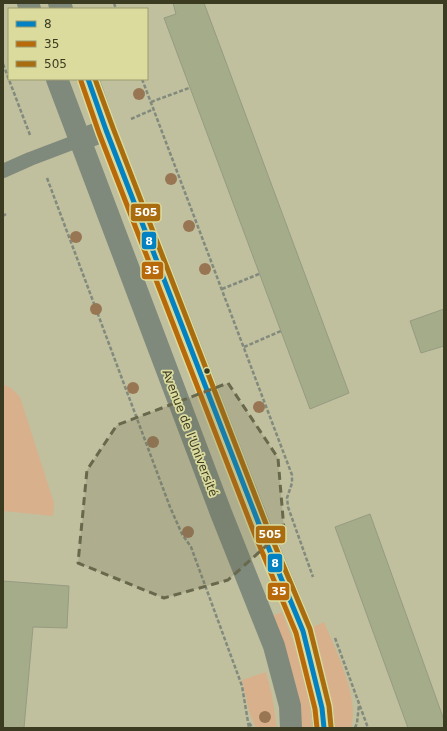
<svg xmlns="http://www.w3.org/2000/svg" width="447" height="731" font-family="'DejaVu Sans',sans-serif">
<rect width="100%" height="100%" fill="#c0c09f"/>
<g fill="#d8b08c">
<path d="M3,383L4,385L11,388L20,397L54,503L53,516L3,511Z"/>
<path d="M282,612C291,636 301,660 306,685C309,699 311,714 312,728H298L269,617Z"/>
<path d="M324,622C336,651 360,698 351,728H333L325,673L311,628Z"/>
<path d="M266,672L272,695L277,728H257L255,726L249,711L242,680Z"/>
</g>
<g fill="#a4ac8a" stroke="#979b82">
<path d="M173,3H204L349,393L310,409L164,18L176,14Z"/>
<path d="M444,309V346L421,353L410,321Z"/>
<path d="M370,514L444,720V728H408L335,527Z"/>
<path d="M3,581L69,586L67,628L33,627L24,728H3Z"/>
</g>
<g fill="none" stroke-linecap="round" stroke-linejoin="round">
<g stroke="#828a7d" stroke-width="2.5" stroke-dasharray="4 2" stroke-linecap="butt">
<path d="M114,3L116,9"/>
<path d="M3,64L30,135"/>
<path d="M142,79L292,475V483L287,498L288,507L313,577"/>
<path d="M151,102L189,88"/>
<path d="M131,119L154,109"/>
<path d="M47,178L170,507L182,534L191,547L242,686L249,728"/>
<path d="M3,216L6,214"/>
<path d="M222,289L259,274"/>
<path d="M244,347L281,331"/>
<path d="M335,638L368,728"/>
<path d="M249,723L253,728"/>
<path d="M355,728L357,723L359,705"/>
</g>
<path stroke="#7f8a7c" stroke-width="14" d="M3,171L30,159L80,140"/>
<path stroke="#7f8a7c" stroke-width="22" d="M80,140L106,130"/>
<g stroke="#7f8a7c" stroke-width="22">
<path d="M28,3L30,9"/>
<path d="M59,3L62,9"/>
<path d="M57,79L221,513L274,646L290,706L291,728"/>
<path d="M88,79L106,130L262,532L303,631L322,708L324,728"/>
</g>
<defs>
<path id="bus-1" d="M88,79L106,130L262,532L303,631L322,708L324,728"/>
<path id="bus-2" d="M81,81L99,133L255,535L296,633L315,709L317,728"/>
<path id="bus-3" d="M95,79L113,128L268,529L310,629L329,706L331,727"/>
</defs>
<use href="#bus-1" stroke="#dbdb9e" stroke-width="8"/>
<use href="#bus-2" stroke="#dbdb9e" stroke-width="8"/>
<use href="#bus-3" stroke="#dbdb9e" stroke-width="8"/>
<use href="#bus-1" stroke="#0382c3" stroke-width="5"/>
<use href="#bus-2" stroke="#b8690a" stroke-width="5"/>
<use href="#bus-3" stroke="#a96c0e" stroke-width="5"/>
</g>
<g fill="#987654">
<circle cx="139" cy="94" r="6"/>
<circle cx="171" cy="179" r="6"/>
<circle cx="189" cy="226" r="6"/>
<circle cx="76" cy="237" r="6"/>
<circle cx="205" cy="269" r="6"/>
<circle cx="96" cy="309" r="6"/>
<circle cx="133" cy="388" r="6"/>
<circle cx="259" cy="407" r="6"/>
<circle cx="153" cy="442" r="6"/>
<circle cx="188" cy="532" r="6"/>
<circle cx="265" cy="717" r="6"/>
</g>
<path fill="#68684c" fill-opacity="0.2" stroke="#68684c" stroke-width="3" stroke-dasharray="8 5" stroke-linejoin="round" d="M228,383L278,458L284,530L228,580L164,598L78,563L87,470L117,425Z"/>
<circle fill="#3b3b22" stroke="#dbdb9e" stroke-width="1.5" cx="207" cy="371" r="3.5"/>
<g text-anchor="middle" stroke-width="3.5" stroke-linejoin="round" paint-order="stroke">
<g font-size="12" fill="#3b3b22" stroke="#dbdb9e">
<text transform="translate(190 433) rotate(69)" y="4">Avenue de l'Université</text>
</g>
</g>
<g stroke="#dbdb9e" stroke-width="1.5">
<rect x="130" y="203" width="31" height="19" rx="4" fill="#a96c0e"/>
<rect x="141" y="231" width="16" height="19" rx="4" fill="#0382c3"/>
<rect x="141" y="261" width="23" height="19" rx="4" fill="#b8690a"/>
<rect x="255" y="525" width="31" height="19" rx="4" fill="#a96c0e"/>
<rect x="267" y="553" width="16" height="20" rx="4" fill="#0382c3"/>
<rect x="267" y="582" width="23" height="19" rx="4" fill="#b8690a"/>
</g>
<g font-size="11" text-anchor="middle" font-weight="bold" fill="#fff">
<text x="146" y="216">505</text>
<text x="149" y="245">8</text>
<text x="152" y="274">35</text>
<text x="270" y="538">505</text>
<text x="275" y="567">8</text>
<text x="279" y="595">35</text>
</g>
<rect width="447" height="731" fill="none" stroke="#3b3b22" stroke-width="8"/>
<rect x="8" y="8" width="140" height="72" fill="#dbdb9e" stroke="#9b9b6c"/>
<rect x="16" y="21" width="20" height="6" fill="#0382c3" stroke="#9b9b6c"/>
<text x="44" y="28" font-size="12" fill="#3b3b22">8</text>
<rect x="16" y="41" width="20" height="6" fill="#b8690a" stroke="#9b9b6c"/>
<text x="44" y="48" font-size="12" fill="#3b3b22">35</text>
<rect x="16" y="61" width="20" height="6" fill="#a96c0e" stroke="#9b9b6c"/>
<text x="44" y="68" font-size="12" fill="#3b3b22">505</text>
</svg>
